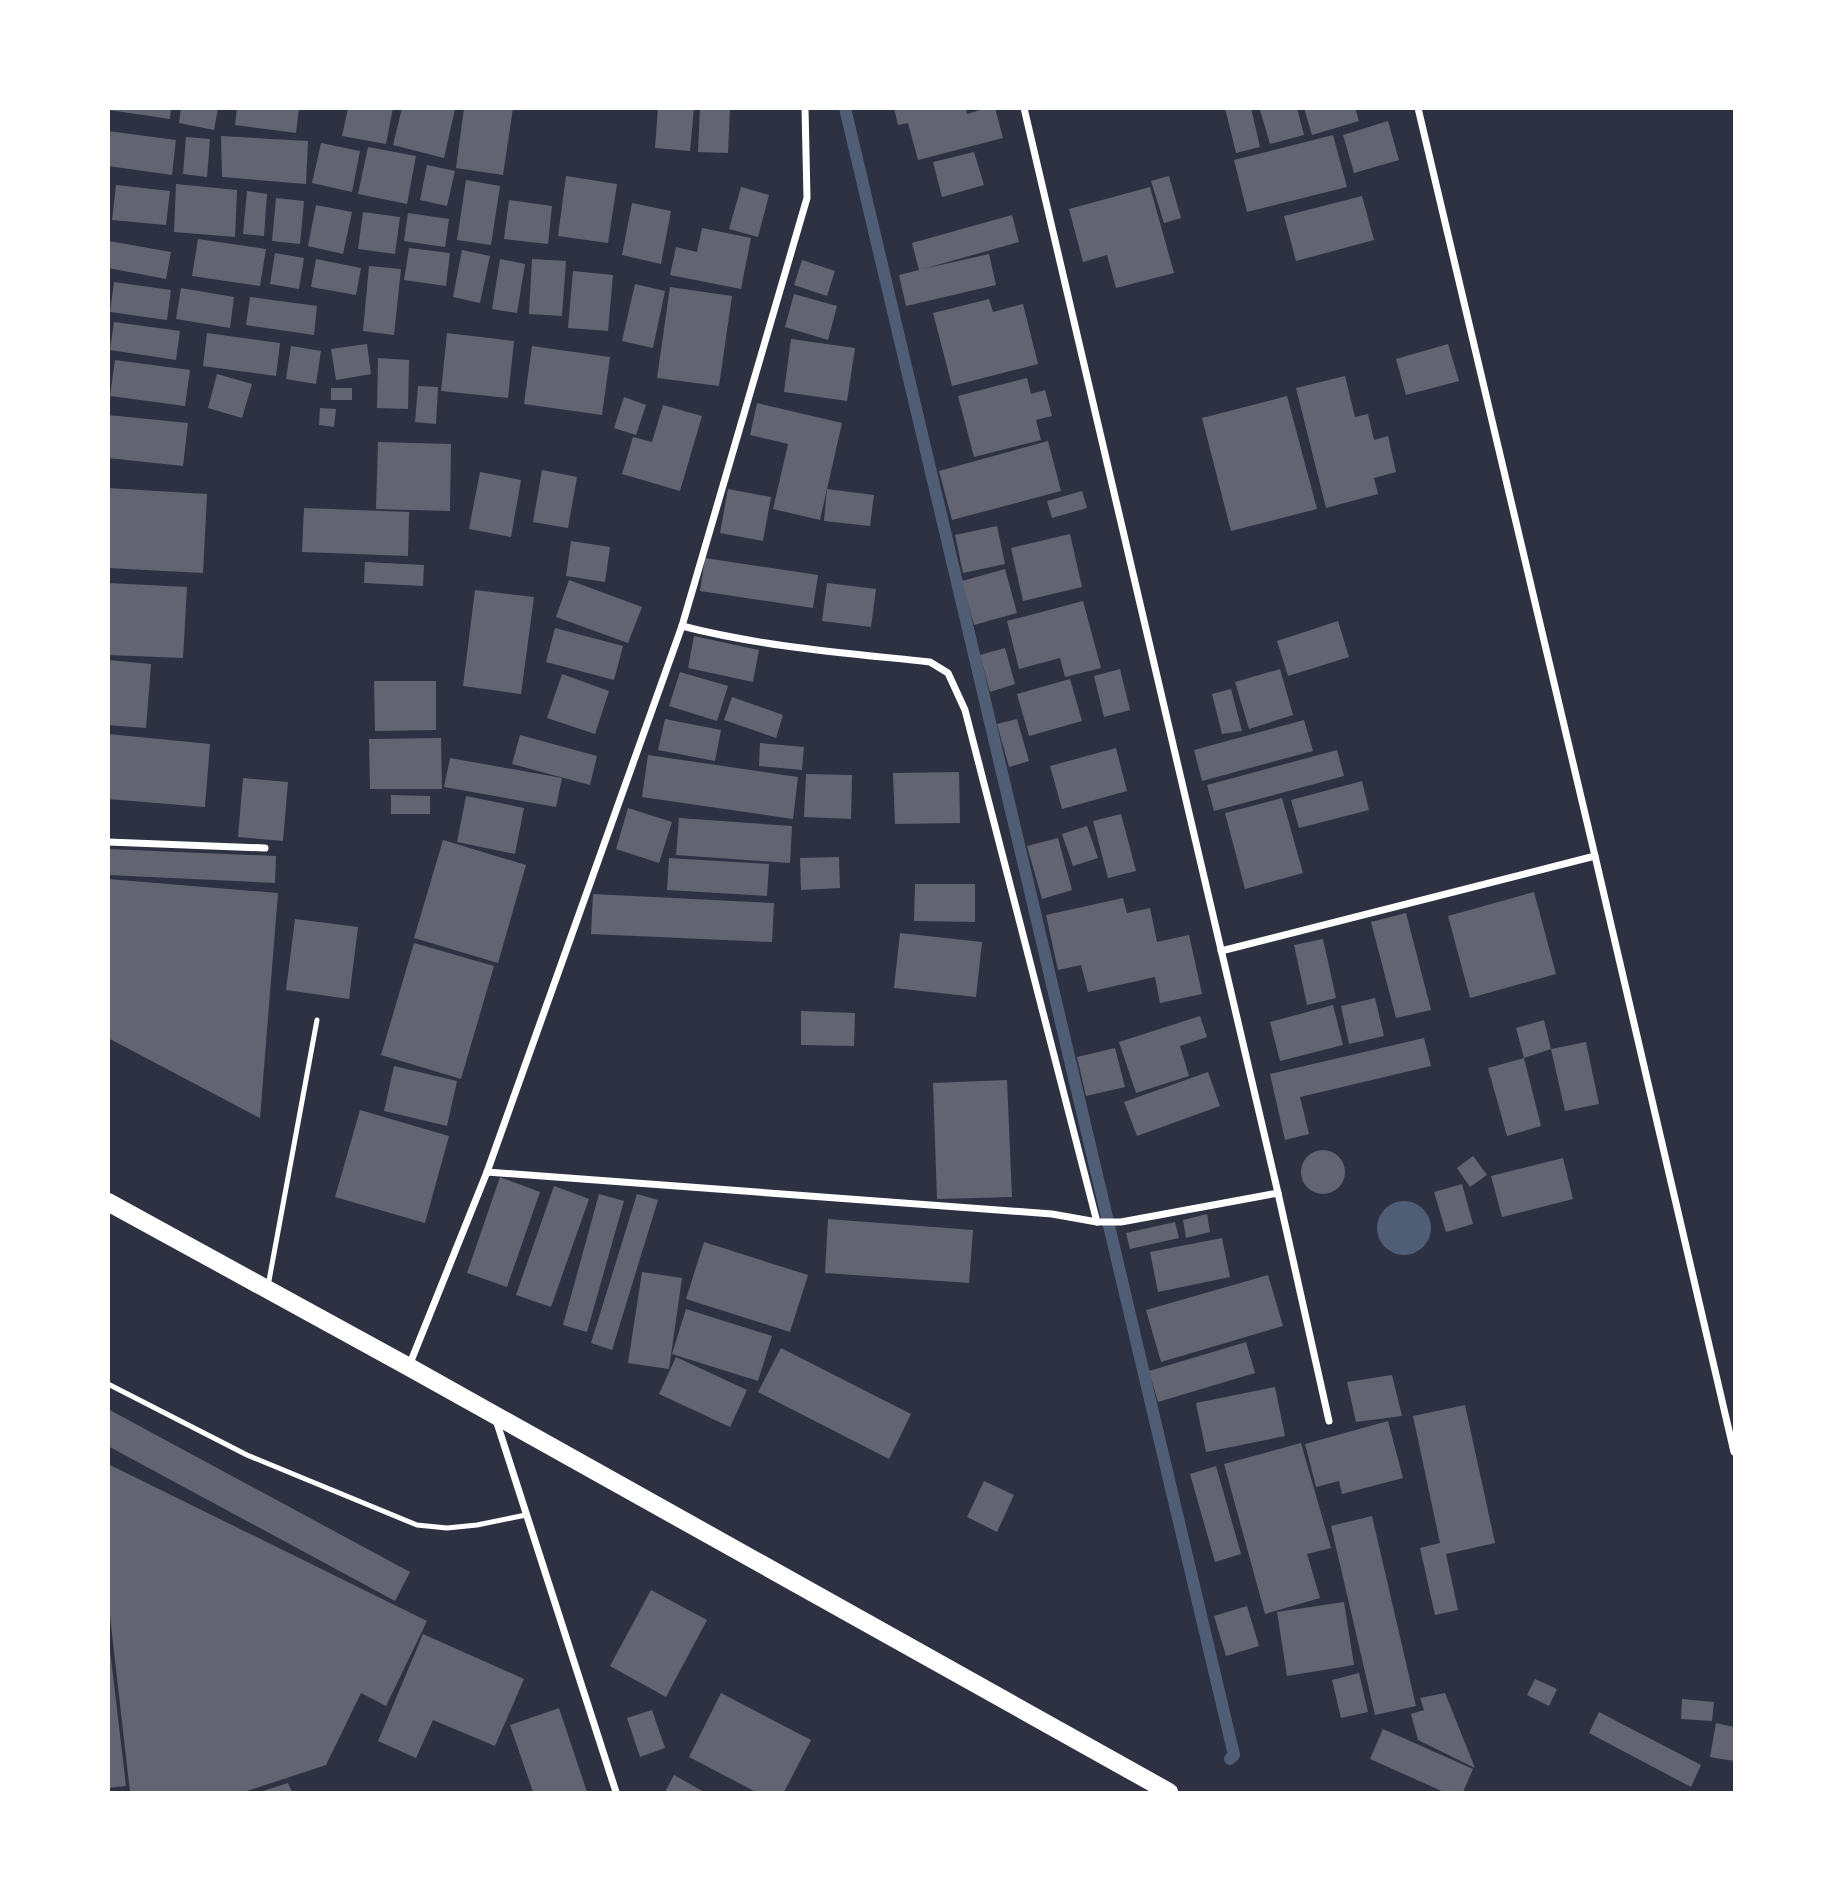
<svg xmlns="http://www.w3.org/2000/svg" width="1843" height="1901" font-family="Jost,sans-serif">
<rect width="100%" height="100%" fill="#2d3142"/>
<circle fill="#4f5d75" cx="1404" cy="1228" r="27"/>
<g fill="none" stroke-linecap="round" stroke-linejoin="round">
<path stroke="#4f5d75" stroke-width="12" d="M845,108L1234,1755L1230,1759"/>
</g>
<g fill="#626471">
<path d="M109,108H171L170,119L109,110Z"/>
<path d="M181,108H218L214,130L179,123Z"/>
<path d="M237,108H299L296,133L235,125Z"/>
<path d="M348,108H393L386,144L342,136Z"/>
<path d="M402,108L455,109L444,158L393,145Z"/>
<path d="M464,108H513L503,175L456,168Z"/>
<path d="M658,108H694L690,151L655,148Z"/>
<path d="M700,108H730L728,153L698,152Z"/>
<path d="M894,108H966L967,114L987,108H995L1003,138L918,160L908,123L898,125Z"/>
<path d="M1225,108H1251L1260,147L1236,153Z"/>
<path d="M1266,108H1297L1304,135L1270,144L1260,110Z"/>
<path d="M1304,108H1355L1359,121L1312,135Z"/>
<path d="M1388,121L1399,160L1354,173L1343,135Z"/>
<path d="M108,131L176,140L172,175L108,166Z"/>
<path d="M1333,135L1347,187L1247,212L1234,160Z"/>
<path d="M221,136L308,141L306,184L222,177Z"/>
<path d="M186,137L210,139L207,177L183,174Z"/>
<path d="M321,143L360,151L352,192L312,183Z"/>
<path d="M368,147L416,156L407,204L358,194Z"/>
<path d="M974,152L984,185L942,197L933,162Z"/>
<path d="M427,165L455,171L447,206L420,200Z"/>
<path d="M566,176L617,184L608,243L558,236Z"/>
<path d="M1169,176L1181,218L1164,223L1151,181Z"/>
<path d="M466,180L500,186L491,245L457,240Z"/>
<path d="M176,184L237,190L235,237L174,232Z"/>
<path d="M116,185L170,191L166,225L112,220Z"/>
<path d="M741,187L769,195L758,237L729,229Z"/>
<path d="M1150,187L1174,273L1116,288L1107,255L1083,262L1069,209Z"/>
<path d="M247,191L267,194L264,236L243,234Z"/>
<path d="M1362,196L1374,240L1296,261L1284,216Z"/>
<path d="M276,198L304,201L300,244L272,241Z"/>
<path d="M509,200L552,206L548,244L504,239Z"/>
<path d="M632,203L671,211L661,264L622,255Z"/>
<path d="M316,205L352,212L343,254L308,246Z"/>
<path d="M363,212L400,217L395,254L358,249Z"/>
<path d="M408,213L449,219L445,247L404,241Z"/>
<path d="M1012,215L1019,242L923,269L989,254L996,285L906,306L899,275L919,270L912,243Z"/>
<path d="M702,228L751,238L741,289L670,275L676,247L697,252Z"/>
<path d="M198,239L266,249L260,286L192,276Z"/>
<path d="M109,241L171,252L166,279L108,268Z"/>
<path d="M409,248L450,253L446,286L404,280Z"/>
<path d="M462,250L490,256L480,303L453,297Z"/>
<path d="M275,253L304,258L299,289L270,284Z"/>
<path d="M316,259L361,268L356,295L311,287Z"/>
<path d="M500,259L525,264L517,313L492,309Z"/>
<path d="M532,259L566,261L562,316L529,314Z"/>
<path d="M802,260L835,271L827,296L794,285Z"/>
<path d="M369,266L401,269L394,335L363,331Z"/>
<path d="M573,271L613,275L608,331L568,328Z"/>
<path d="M114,282L171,290L167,320L110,312Z"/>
<path d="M635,284L665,291L653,348L622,341Z"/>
<path d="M670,287L732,296L719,386L657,378Z"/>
<path d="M181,288L234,297L230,328L176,319Z"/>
<path d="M794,294L837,306L828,340L785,327Z"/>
<path d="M250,297L317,306L314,335L246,325Z"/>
<path d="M989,299L993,312L1023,304L1038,364L952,386L933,313Z"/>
<path d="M114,322L180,331L176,360L110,350Z"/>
<path d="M207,333L280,343L276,376L203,366Z"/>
<path d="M447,333L514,341L508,398L441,391Z"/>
<path d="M791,339L855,348L847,401L784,392Z"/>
<path d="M367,344L371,374L336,380L331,349Z"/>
<path d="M1448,344L1459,381L1406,395L1396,359Z"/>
<path d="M291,346L321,351L316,384L286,379Z"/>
<path d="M532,346L610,357L602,415L524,404Z"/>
<path d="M378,358L409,360L408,409L377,408Z"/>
<path d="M115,360L190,370L185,406L110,396Z"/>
<path d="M217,374L252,384L242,418L208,408Z"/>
<path d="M1345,376L1355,417L1368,414L1374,440L1388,436L1396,472L1374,478L1378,494L1326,508L1296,388Z"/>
<path d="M1027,378L1031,394L1045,390L1052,416L1036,420L1041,440L974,457L958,396Z"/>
<path d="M418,386L438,387L436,424L415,422Z"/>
<rect x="331" y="388" width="21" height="12"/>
<path d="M1287,396L1317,509L1231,531L1202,418Z"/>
<path d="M624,397L646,405L636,435L614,428Z"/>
<path d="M757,403L842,423L820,520L773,509L788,444L750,435Z"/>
<path d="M663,405L702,416L680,491L622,474L633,437L652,442Z"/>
<path d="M320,408L336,409L334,427L319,425Z"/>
<path d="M108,415L188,423L183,466L108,458Z"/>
<path d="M1048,441L1061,491L952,520L939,471Z"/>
<path d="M378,442L451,444L450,511L376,509Z"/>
<path d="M542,470L577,477L568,528L533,522Z"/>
<path d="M480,472L521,480L511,537L469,529Z"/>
<path d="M108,488L207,494L203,573L108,568Z"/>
<path d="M728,489L771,497L763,541L720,533Z"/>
<path d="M827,489L874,495L870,526L824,521Z"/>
<path d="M1082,491L1087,508L1052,518L1047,501Z"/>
<path d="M304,508L409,512L408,556L302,552Z"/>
<path d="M997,526L1005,564L963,573L955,535Z"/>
<path d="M1070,534L1082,587L1023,601L1011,548Z"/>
<path d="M571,541L610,547L605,582L566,576Z"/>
<path d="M705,558L818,575L813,608L700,591Z"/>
<path d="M365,562L424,565L423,586L364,583Z"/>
<path d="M1005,569L1017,613L974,625L962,581Z"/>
<path d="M569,580L642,607L628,643L556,617Z"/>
<path d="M108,583L187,587L183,658L108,655Z"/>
<path d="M827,583L876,589L871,627L822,621Z"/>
<path d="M475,590L534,597L521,694L463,686Z"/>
<path d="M1083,601L1101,668L1065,677L1060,658L1019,669L1007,621Z"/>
<path d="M1338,621L1349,657L1288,676L1277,641Z"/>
<path d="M555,628L623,646L614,680L546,662Z"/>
<path d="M694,636L759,650L753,682L688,668Z"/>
<path d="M1005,648L1015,684L990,692L980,655Z"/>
<path d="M108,660L151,664L146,728L108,725Z"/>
<path d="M1120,669L1130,710L1104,717L1094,676Z"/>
<path d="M1280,669L1293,715L1249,729L1235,682Z"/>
<path d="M680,672L728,686L717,721L669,706Z"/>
<path d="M562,674L609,691L595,734L547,718Z"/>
<path d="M1070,679L1082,721L1029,736L1017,694Z"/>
<path d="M374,681H436V730L375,731Z"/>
<path d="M1231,689L1242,731L1222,734L1212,694Z"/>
<path d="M732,697L783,715L776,738L724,720Z"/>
<path d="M665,719L721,730L715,761L658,750Z"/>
<path d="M1017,719L1029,761L1009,767L997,724Z"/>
<path d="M1304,720L1313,751L1202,781L1194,750Z"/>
<path d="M108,734L210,744L205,807L108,799Z"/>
<path d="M520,735L597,756L590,785L512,764Z"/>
<path d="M441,738L442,789H370L369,739Z"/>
<path d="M760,743L804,747L802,770L759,766Z"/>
<path d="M1116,748L1127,791L1062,809L1050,766Z"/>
<path d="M1337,750L1344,776L1214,811L1207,785Z"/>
<path d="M648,755L798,777L793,819L642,797Z"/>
<path d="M450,758L562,778L556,807L444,787Z"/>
<path d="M959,772L960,823L895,824L893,773Z"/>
<path d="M806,774L852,775L851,819L804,817Z"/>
<path d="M243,778L288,782L283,841L238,837Z"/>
<path d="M1362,781L1369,810L1299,828L1291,800Z"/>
<path d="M391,795L430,796V814H391Z"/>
<path d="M466,796L524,808L515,854L457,842Z"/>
<path d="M1282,798L1303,873L1245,889L1225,813Z"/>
<path d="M628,808L672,822L659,863L616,849Z"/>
<path d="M1121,814L1136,871L1108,878L1093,821Z"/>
<path d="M679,818L792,826L790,863L676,855Z"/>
<path d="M1087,826L1098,858L1073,866L1062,834Z"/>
<path d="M1058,838L1072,890L1042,899L1027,846Z"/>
<path d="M443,840L526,865L498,963L414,938Z"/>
<path d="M108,849L276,856L275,883L108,875Z"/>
<path d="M839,857L840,888L801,890L800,858Z"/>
<path d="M669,858L769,864L767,896L667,890Z"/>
<path d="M108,879L278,893L260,1118L108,1038Z"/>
<path d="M915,884H975V922L914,921Z"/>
<path d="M1534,892L1556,974L1470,998L1448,916Z"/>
<path d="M593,894L774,903L772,942L591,934Z"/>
<path d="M1123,898L1127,913L1150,908L1157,942L1189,935L1202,994L1160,1003L1155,977L1088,992L1081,965L1058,970L1046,915Z"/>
<path d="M1406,913L1431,1010L1396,1018L1371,922Z"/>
<path d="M295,919L358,927L349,999L286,990Z"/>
<path d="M900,933L982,942L976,997L894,988Z"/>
<path d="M1323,939L1336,998L1307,1005L1294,945Z"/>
<path d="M414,943L494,966L461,1079L381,1055Z"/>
<path d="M1375,998L1384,1036L1349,1044L1341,1006Z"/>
<path d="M1333,1005L1343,1045L1280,1061L1270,1022Z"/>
<path d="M801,1011L855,1013L854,1046L801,1045Z"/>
<path d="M1200,1016L1207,1037L1180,1046L1189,1076L1136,1093L1119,1042Z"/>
<path d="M1544,1020L1551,1049L1524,1058L1516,1028Z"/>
<path d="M1424,1038L1431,1066L1300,1097L1309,1134L1285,1140L1270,1074Z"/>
<path d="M1586,1042L1599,1104L1565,1111L1551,1049Z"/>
<path d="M1115,1048L1125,1087L1086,1096L1077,1057Z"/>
<path d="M1524,1058L1541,1126L1507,1136L1488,1068Z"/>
<path d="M394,1066L457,1081L447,1126L384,1111Z"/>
<path d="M1208,1072L1220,1106L1137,1136L1124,1102Z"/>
<path d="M1007,1080L1012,1197L937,1199L933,1083Z"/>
<path d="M360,1110L449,1136L425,1223L335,1197Z"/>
<circle cx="1323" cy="1172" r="22"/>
<path d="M1473,1156L1487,1175L1470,1187L1457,1168Z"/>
<path d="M1563,1158L1573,1199L1502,1217L1491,1176Z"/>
<path d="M500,1177L540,1192L507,1287L467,1273Z"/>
<path d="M1462,1184L1473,1224L1446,1232L1434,1192Z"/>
<path d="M554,1186L589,1199L551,1307L516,1295Z"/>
<path d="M599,1194L624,1201L587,1332L563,1325Z"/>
<path d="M637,1194L658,1200L612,1350L591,1343Z"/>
<path d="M1207,1214L1210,1232L1186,1238L1183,1220Z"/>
<path d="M828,1219L973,1230L969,1283L825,1273Z"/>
<path d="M1175,1222L1179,1238L1130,1249L1126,1233Z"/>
<path d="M1222,1238L1230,1277L1158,1292L1150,1252Z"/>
<path d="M704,1242L808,1275L790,1332L686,1299Z"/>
<path d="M642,1272L682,1278L669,1369L628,1363Z"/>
<path d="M1268,1275L1283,1326L1161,1362L1146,1310Z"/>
<path d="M686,1309L772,1336L758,1381L672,1354Z"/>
<path d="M1246,1342L1255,1373L1158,1402L1149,1371Z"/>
<path d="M781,1348L911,1414L889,1459L758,1392Z"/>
<path d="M676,1357L747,1390L730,1427L659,1394Z"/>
<path d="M1392,1375L1402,1416L1356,1422L1347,1382Z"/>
<path d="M1275,1387L1285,1436L1206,1452L1196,1403Z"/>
<path d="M1465,1405L1495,1543L1446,1554L1458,1610L1435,1615L1420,1548L1440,1543L1413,1416Z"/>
<path d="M108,1409L410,1572L395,1601L108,1446Z"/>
<path d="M1388,1421L1403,1478L1342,1494L1339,1481L1316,1487L1305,1444Z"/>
<path d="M1301,1443L1331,1548L1307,1554L1320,1598L1265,1614L1224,1464Z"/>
<path d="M108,1464L427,1621L386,1706L361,1693L326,1765L244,1792H130L108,1599Z"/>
<path d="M1216,1466L1241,1554L1215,1562L1190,1474Z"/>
<path d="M984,1481L1014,1495L997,1532L967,1517Z"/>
<path d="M1372,1516L1416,1706L1375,1715L1331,1526Z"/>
<path d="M651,1590L707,1620L666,1697L610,1666Z"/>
<path d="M1344,1602L1354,1665L1287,1676L1277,1612Z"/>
<path d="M1247,1606L1259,1646L1226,1656L1214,1616Z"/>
<path d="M423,1634L524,1679L495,1746L433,1720L416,1758L378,1741Z"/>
<path d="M108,1650H110L126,1786L108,1788Z"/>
<path d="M1359,1673L1368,1712L1341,1718L1332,1680Z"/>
<path d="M1535,1679L1557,1689L1549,1706L1527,1695Z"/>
<path d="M721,1693L811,1740L784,1792H756L689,1757Z"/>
<path d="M1445,1693L1475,1768L1418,1740L1411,1714L1424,1710L1420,1698Z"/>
<path d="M1682,1699L1714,1702L1712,1721L1681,1719Z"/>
<path d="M559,1708L587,1792H533L510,1725Z"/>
<path d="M652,1710L665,1748L640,1757L627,1718Z"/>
<path d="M1599,1712L1701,1765L1691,1787L1589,1733Z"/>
<path d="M1716,1723L1734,1727V1761L1710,1757Z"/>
<path d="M1383,1729L1473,1769L1463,1792H1444L1370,1759Z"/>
<path d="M674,1775L704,1792H665Z"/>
<path d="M288,1783L292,1792H260Z"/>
</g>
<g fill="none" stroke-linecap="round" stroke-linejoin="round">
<g stroke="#fff" stroke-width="5">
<path d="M268,1286L317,1020"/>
<path d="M108,1384L247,1455L417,1525L447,1528L477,1525L526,1515"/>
</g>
<g stroke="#fff" stroke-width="7">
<path d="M1024,108L1278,1193L1329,1421"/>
<path d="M682,626C763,647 847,653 930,662L948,673L965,710L1097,1222"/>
<path d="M108,842L265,848"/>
<path d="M1595,856L1734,1452"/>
<path d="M1221,951L1595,856L1418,108"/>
<path d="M487,1172L1052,1214L1097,1222H1121L1278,1193"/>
<path d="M409,1366L487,1172L682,626L807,198L805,108"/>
<path d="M496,1420L616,1792"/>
</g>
<path stroke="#fff" stroke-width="18" d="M108,1202L409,1367L1169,1792"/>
</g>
<rect width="1843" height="1901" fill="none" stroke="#ffffff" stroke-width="220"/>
</svg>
